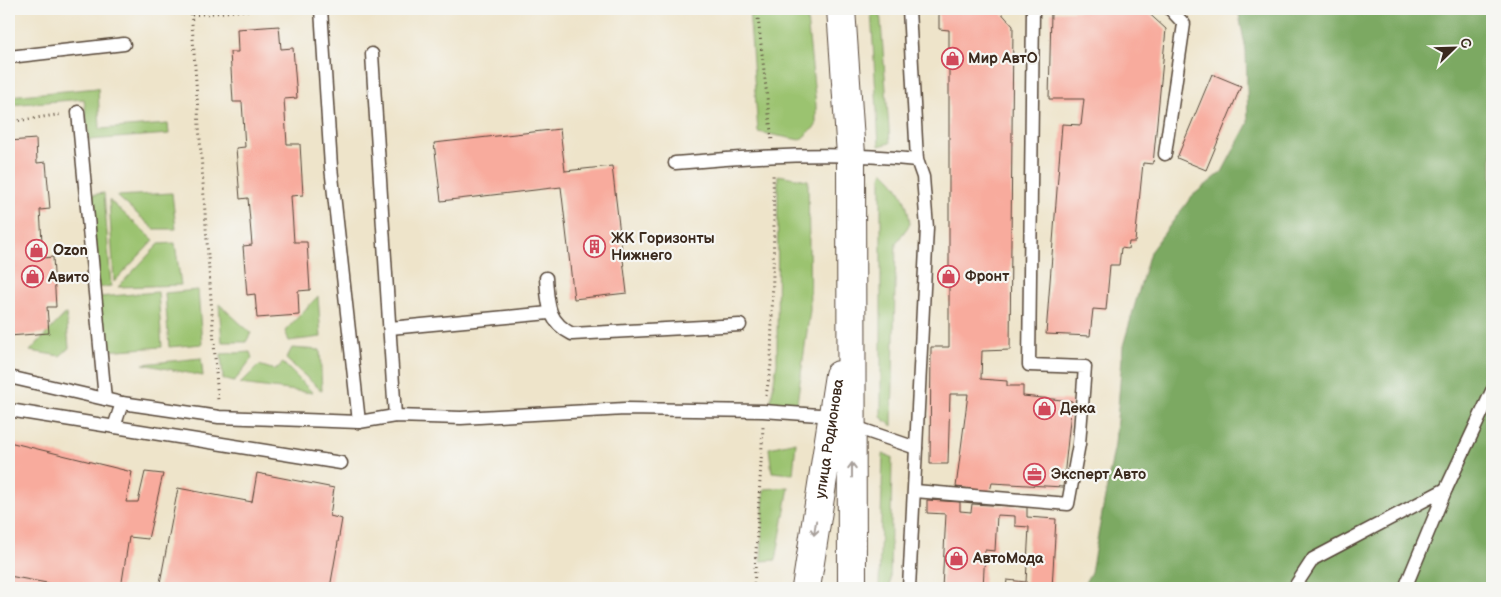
<svg xmlns="http://www.w3.org/2000/svg" width="1501" height="597" font-family="'Balsamiq Sans',sans-serif">
<rect width="100%" height="100%" fill="#f6f6f2"/>
<filter id="ink" filterUnits="userSpaceOnUse"><feTurbulence type="fractalNoise" baseFrequency=".02" numOctaves="2"/><feDisplacementMap in="SourceGraphic" scale="10" xChannelSelector="R" yChannelSelector="G"/><feConvolveMatrix kernelMatrix="1 2 1 2 8 2 1 2 1" color-interpolation-filters="sRGB"/></filter>
<filter id="wash" filterUnits="userSpaceOnUse"><feTurbulence type="fractalNoise" baseFrequency=".0096" numOctaves="4" result="noise"/><feDisplacementMap in="SourceGraphic" scale="20" xChannelSelector="R" yChannelSelector="G"/><feGaussianBlur stdDeviation="1.12" result="paint"/><feColorMatrix in="noise" values="0 0 0 0 0 0 0 0 0 0 0 0 0 0 0 0 0 1.4 0 .05"/><feComposite in="paint" operator="in"/></filter>
<g filter="url(#wash)">
<rect width="100%" height="100%" fill="#eee4ca"/>
<g fill="#9bc36f" stroke="#6b7646">
<path d="M749,9H806L816,105V126L800,140L758,132Z"/>
<path d="M871,9H880L890,143L879,146Z"/>
<path d="M98,88L100,129L168,124L169,134L89,140L84,99L9,105V96Z"/>
<path d="M883,171C901,188 907,200 910,224L896,243L892,426L881,417V177Z"/>
<path d="M778,175L808,180L810,310L797,403L770,405L777,363Z"/>
<path d="M104,193L111,286L98,288L90,195Z"/>
<path d="M172,193L176,229H154L117,196Z"/>
<path d="M109,200L154,240L114,282Z"/>
<path d="M175,243L181,285L118,287L159,244Z"/>
<path d="M198,290L202,344L169,347L165,293Z"/>
<path d="M158,292L162,347L104,351L99,297Z"/>
<path d="M318,296L321,337L289,341L285,331Z"/>
<path d="M219,304L251,333L246,342H222Z"/>
<path d="M66,313L69,348L60,356L30,351Z"/>
<path d="M292,348L320,350L322,391L286,359Z"/>
<path d="M250,352L252,358L234,382L223,379L221,354Z"/>
<path d="M201,358L203,376L143,364Z"/>
<path d="M283,363L313,393L240,384L259,365L275,370Z"/>
<path d="M796,442L793,474L772,472L769,448Z"/>
<path d="M883,454L892,457L890,587L888,588L879,586Z"/>
<path d="M789,487L776,560L761,561L764,489Z"/>
</g>
<path fill="#7ca962" stroke="#5c6a40" d="M1238,9H1492V588H1082L1091,572L1115,444L1123,346L1150,252L1192,196L1222,172L1248,123L1246,51Z"/>
<g id="blocks">
<g fill="#f8ab9d">
<path d="M939,9H998L1013,26L1010,350L982,351L981,379L1007,381V386H1023V396L1072,401L1063,487L992,483L989,495L973,493V489L956,487L968,394H950L948,464H930L931,347H949V30L939,29Z"/>
<path d="M1110,9H1144L1166,29L1153,164L1143,163L1135,242H1129L1128,249L1121,248L1119,265H1110L1106,310L1093,309L1090,336L1046,334L1062,124L1081,125L1084,99H1049L1051,12Z"/>
<path d="M279,26L281,49L293,48L297,98L284,99L287,144H300L303,195L291,196L294,242H307L310,290L298,291L299,315L257,318L255,294L247,295L243,246L252,245L248,198L240,199L236,148L245,147L242,102H233L230,52H238L237,29Z"/>
<path d="M1212,74L1241,86L1206,170L1177,158Z"/>
<path d="M560,129L565,171L612,166L627,293L574,299L561,187L441,201L434,143Z"/>
<path d="M36,139L37,163L46,162L50,209L40,210L43,258L53,257L56,307H47L49,333L9,336V141Z"/>
<path d="M9,442L132,472L126,502H138L145,472L163,474L148,539L129,537L121,588H74L9,576Z"/>
<path d="M257,473L334,488L330,516L342,519L330,588H159L178,488L252,502Z"/>
<path d="M927,500L960,502V511L971,512L972,504L1027,507V517L1056,519L1052,588H1006L1007,580L1026,582L1029,527L1015,526V516L997,515L995,551L985,550L983,588H942L946,514L927,513Z"/>
</g>
</g>
</g>
<g filter="url(#ink)">
<use href="#blocks" fill-opacity="0" stroke="#564638" stroke-width="1"/>
<g fill="none" stroke-linecap="round" stroke-linejoin="round">
<defs>
<g id="service">
<path d="M321,9L331,167L359,422"/>
<path d="M909,9L917,160"/>
<path d="M372,54L395,416"/>
<path d="M9,57L124,44"/>
<path d="M78,112L105,399"/>
<path d="M1165,154L1184,24L1170,9"/>
<path d="M675,163C755,156 837,151 917,160L923,177L927,228L909,588"/>
<path d="M546,278C548,304 547,321 572,334L740,325"/>
<path d="M390,328L549,313"/>
<path d="M9,377L122,403L219,417L359,422L395,416L461,418L625,409L763,411L833,416"/>
<path d="M9,410L341,463"/>
<path d="M852,426L916,448"/>
<path d="M114,427L122,403"/>
<path d="M915,491L1068,504L1079,444L1085,367L1029,365L1033,9"/>
<path d="M1294,588L1313,559L1446,489"/>
<path d="M1405,588L1446,489L1492,391"/>
</g>
<g id="primary">
<path d="M841,9L851,155L852,588"/>
<path id="s1" d="M806,588L839,375"/>
</g>
</defs>
<use href="#service" stroke="#564638" stroke-width="15"/>
<use href="#primary" stroke="#564638" stroke-width="30"/>
<g stroke="#564638" stroke-width="3" stroke-dasharray="1 4" stroke-linecap="butt">
<path d="M191,9L218,401"/>
<path d="M757,9L772,141"/>
<path d="M192,15L258,9"/>
<path d="M9,122L63,114"/>
<path d="M766,396L771,364L774,227L773,172"/>
<path d="M754,588L763,427"/>
</g>
<use href="#service" stroke="#fff" stroke-width="12"/>
<use href="#primary" stroke="#fff" stroke-width="28"/>
</g>
<defs><path id="oneway-shaft" d="M-6 0H5M1.5-3L5.5 0L1.5 3" fill="none" stroke-width="1.6" stroke-linecap="round" stroke-linejoin="round" transform="scale(1.25)"/></defs>
<g stroke="#a79f9a">
<use href="#oneway-shaft" transform="translate(852 470) rotate(-90)"/>
<use href="#oneway-shaft" transform="translate(815 528) rotate(99)"/>
</g>
</g>
<defs>
<symbol id="shop-ring" viewBox="-11 -11 22 22"><circle r="9.5" fill="#f6f6f2" stroke="#d1495b" stroke-width="1.5"/><path d="M-5-2.5h2.3a2.7 3.5 0 0 1 5.4 0H5L5.5 6h-11ZM-1.5-2.5h3a1.5 2.3 0 0 0-3 0Z" fill="#d1495b"/></symbol>
<symbol id="building-ring" viewBox="-11 -11 22 22"><circle r="9.5" fill="#f6f6f2" stroke="#d1495b" stroke-width="1.5"/><path d="M-4-6H4V6H1V3H-1V6H-4ZM-2.5-4.3h1.7v1.8h-1.7ZM.8-4.3h1.7v1.8H.8ZM-2.5-1h1.7V.8h-1.7ZM.8-1h1.7V.8H.8Z" fill="#d1495b"/></symbol>
<symbol id="office-ring" viewBox="-11 -11 22 22"><circle r="9.5" fill="#f6f6f2" stroke="#d1495b" stroke-width="1.5"/><path d="M-6-3h4V-5.5h4V-3h4V5H-6ZM-1-4.5V-3h2v-1.5ZM-6 0V1H6V0Z" fill="#d1495b"/></symbol>
</defs>
<g fill-rule="evenodd">
<use href="#shop-ring" x="940" y="46" width="25" height="25"/>
<use href="#building-ring" x="582" y="234" width="25" height="25"/>
<use href="#shop-ring" x="24" y="238" width="25" height="25"/>
<use href="#shop-ring" x="936" y="264" width="25" height="25"/>
<use href="#shop-ring" x="20" y="264" width="25" height="25"/>
<use href="#shop-ring" x="1032" y="396" width="25" height="25"/>
<use href="#office-ring" x="1022" y="462" width="25" height="25"/>
<use href="#shop-ring" x="944" y="546" width="25" height="25"/>
</g>
<g text-anchor="middle" stroke-width="4.5" stroke-linejoin="round" paint-order="stroke">
<g font-size="15" font-weight="bold" fill="#3b2a1e" stroke="#f6f6f2" text-anchor="start">
<text x="968" y="63">Мир АвтО</text>
<text x="611" y="243">ЖК Горизонты<tspan x="611" dy="17">Нижнего</tspan></text>
<text x="53" y="255">Ozon</text>
<text x="965" y="281">Фронт</text>
<text x="48" y="282">Авито</text>
<text x="1060" y="413">Дека</text>
<text x="1051" y="479">Эксперт Авто</text>
<text x="973" y="563">АвтоМода</text>
</g>
<g font-size="15" fill="#3b2a1e" stroke="#f6f6f2">
<text dy="5" stroke="none"><textPath href="#s1" startOffset="151">улица Родионова</textPath></text>
</g>
</g>
<rect width="1501" height="597" fill="none" stroke="#f6f6f2" stroke-width="30"/>
<g transform="translate(1454 48) rotate(67)" stroke="#f6f6f2" stroke-width="4" paint-order="stroke">
<path d="M0-4L9 19L0 12L-9 19Z" fill="#3b2a1e"/>
<text y="-8" font-size="14" font-weight="bold" text-anchor="middle" fill="#3b2a1e">С</text>
</g>
</svg>
